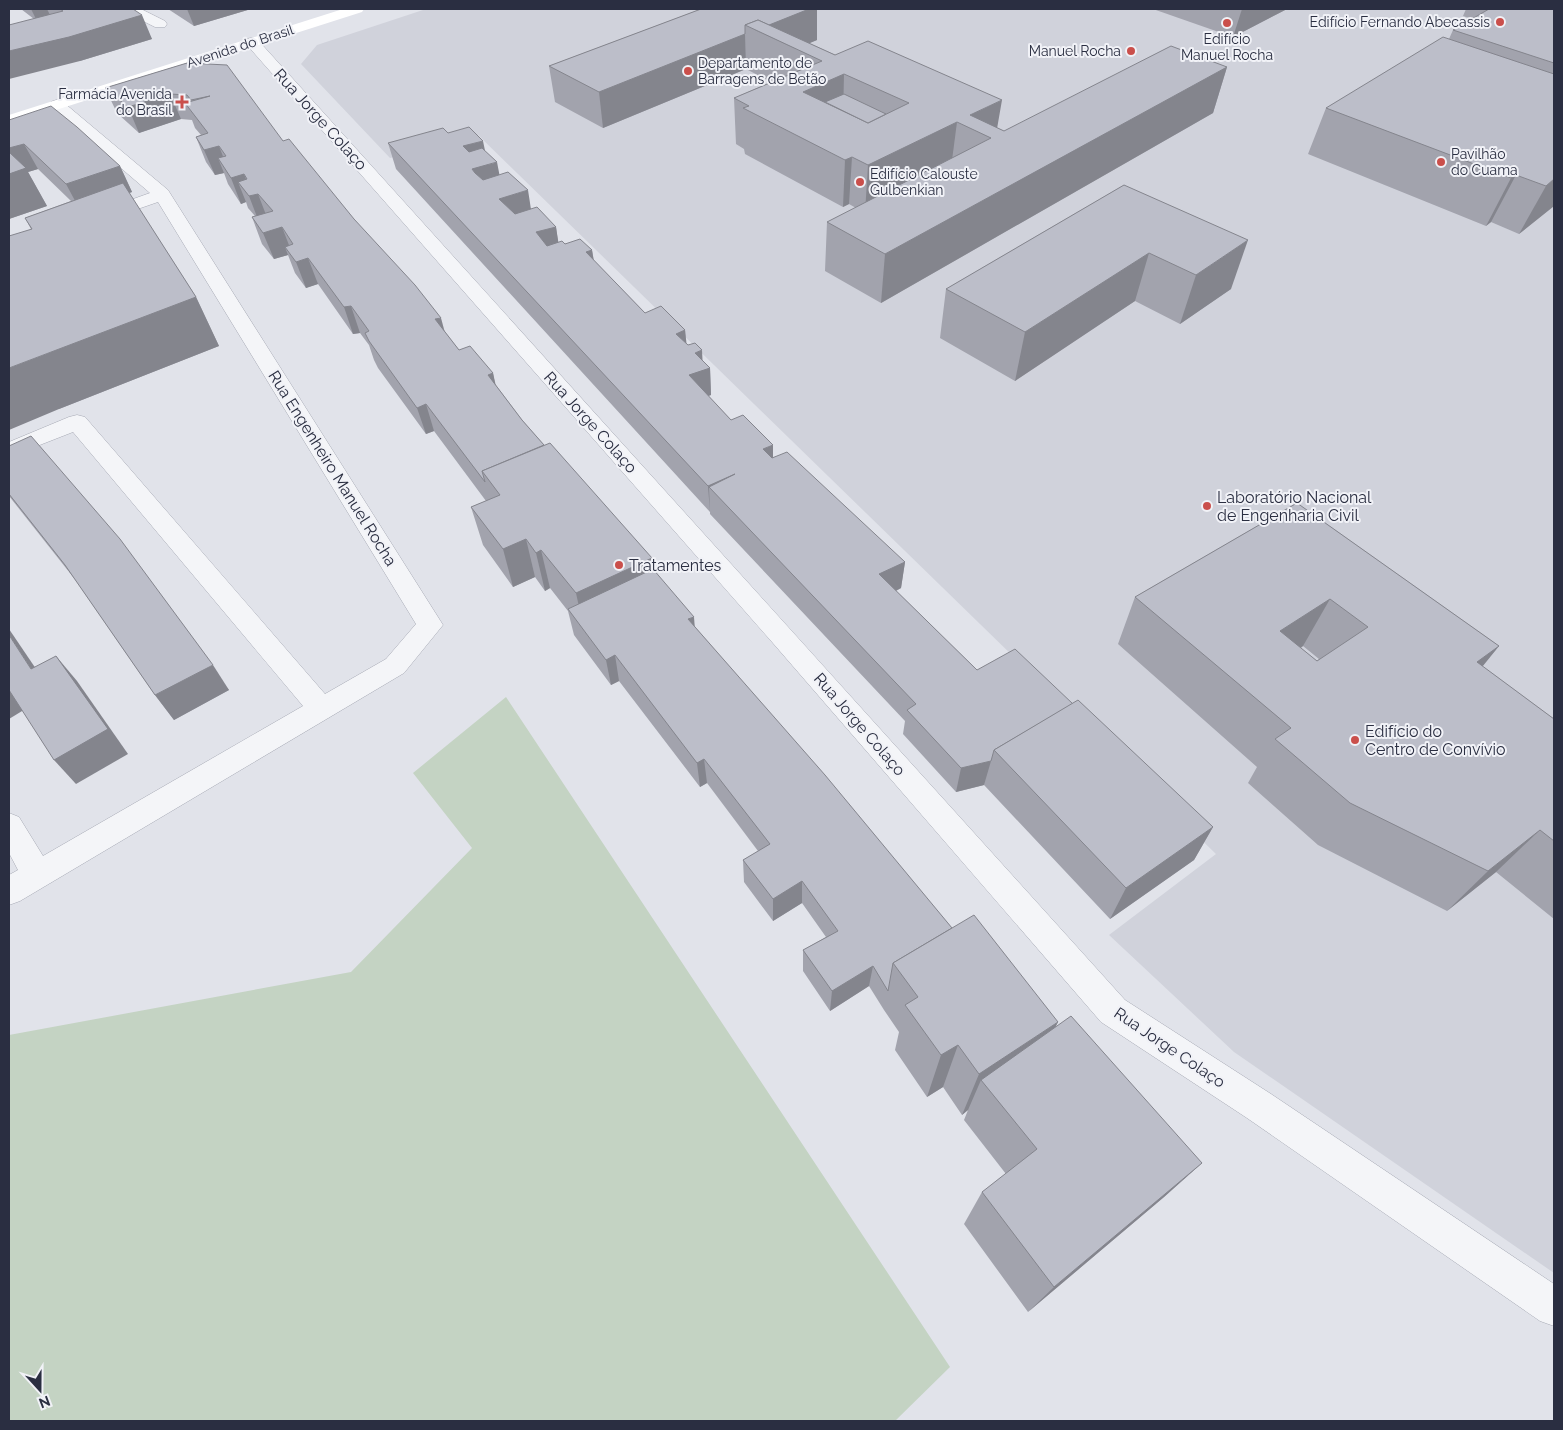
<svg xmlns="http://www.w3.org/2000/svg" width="1563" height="1430" font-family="Raleway,sans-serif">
<rect width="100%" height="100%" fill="#e1e3ea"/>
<path fill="#d0d2db" d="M426,9H1554V1273L1234,1052L1109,935L1216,854L478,135L390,158L301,64L317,45Z"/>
<path fill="#c4d3c3" d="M506,697L950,1367L895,1421H9V1035L351,972L472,848L413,773Z"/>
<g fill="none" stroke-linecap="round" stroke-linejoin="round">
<defs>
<g id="street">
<path d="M123,9H141L165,21L167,24L165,27H155L125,12Z"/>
<path d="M252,38L257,39L1125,1000L1271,1094L1554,1284V1326L1540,1321L1247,1118L1101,1022L772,642L247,45L245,42L247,39Z"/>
<path d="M57,100L63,102L168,190L443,625L404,673L20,901L9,905V875L18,870L9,853V813L19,817L43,856L303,706L73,432L9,457V442L69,417L77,415L85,417L325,694L386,659L416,624L158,202L100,222L94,221L91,217L94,213L150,193L51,108L49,105L51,102Z"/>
</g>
</defs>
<use href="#street" stroke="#a6a9b4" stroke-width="1"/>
<use href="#street" fill="#f4f5f8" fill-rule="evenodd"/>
<path fill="#fff" fill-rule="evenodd" d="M343,9H364L362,12L9,125V115Z"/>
</g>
<g fill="#a2a3ad" fill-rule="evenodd">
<path d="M21,9H133L152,39L80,61L34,19Z"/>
<path d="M168,9H251L194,26Z"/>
<path d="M701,9H817V40L809,43L1004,131L1227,67L1213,113L881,303L825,271L827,222L856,208L849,204L843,207L745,154L744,149L736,144L734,98L771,82L746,69L603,128L555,102L549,66Z"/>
<path d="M1153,9H1287L1233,37Z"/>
<path d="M1466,9H1554V206L1519,234L1491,222L1486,226L1308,154L1326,108L1449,39L1453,30L1472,19L1463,16Z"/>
<path d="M187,63L283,141L445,332L459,350L493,373L495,384L522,420L653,569L695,627L952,928L1058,1022L1056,1026L1202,1163L1164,1197L1028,1312L964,1224L982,1192L1006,1174L964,1120L968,1110L962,1115L943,1087L927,1097L895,1050L899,1032L884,1010L869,986L830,1011L803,971V950L826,937L802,903L773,921L744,882L743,860L758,851L707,783L700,787L619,681L611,685L574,635L568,611L550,588L545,591L535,577L513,587L483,545L471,507L486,501L434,431L426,434L378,368L374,360L369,345L360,333L353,334L318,284L306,288L295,273L288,255L274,259L262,244L252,217L255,216L248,208L246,202L241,204L228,184L224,173L215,175L206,162L196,137L201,135L195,128L192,120L181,119L139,133L117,113L105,88Z"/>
<path d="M9,120L120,166L132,192L129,193L196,297L219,346L59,409L31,229L25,218L71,201L38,169L28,172L47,206L9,219Z"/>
<path d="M448,133L484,150L499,175L531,209L556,227L558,242L592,250L594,261L645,313L685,330L686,344L710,368L711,395L708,396L731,420L773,457L905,562L901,588L896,591L977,670L1073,704L1213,827L1194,860L1110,919L984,785L956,792L903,734L905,721L710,514V512L396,169L388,143Z"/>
<path d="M1124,185L1231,289L1180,324L1135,301L1015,381L940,338L946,289Z"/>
<path d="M9,446L229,690L174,720L155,695L77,582L9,496Z"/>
<path d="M1297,503L1499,646L1482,666L1554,719V919L1496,872L1447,911L1318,845L1248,783L1257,767L1118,644L1135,597ZM1303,646L1319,659L1317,661L1301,648Z"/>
</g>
<g fill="#84858d">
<path d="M31,9H47L51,17L37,21Z"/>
<path d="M187,9H251L194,26Z"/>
<path d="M809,9H817V40L796,49L755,30Z"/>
<path d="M1242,9H1287L1233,37Z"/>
<path d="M142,15L152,39L80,61L9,79V51Z"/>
<path d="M745,34L746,69L603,128L599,92Z"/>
<path d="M1227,67L1213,113L881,303L885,254Z"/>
<path d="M844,74L843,119L803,92Z"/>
<path d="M170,94L181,119L139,133L128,107Z"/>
<path d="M1002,100L994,146L991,138L970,115Z"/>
<path d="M957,122L951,168L865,213L868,165Z"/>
<path d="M483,141L488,165L497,162L502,188L478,195L463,146Z"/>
<path d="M24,144L38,169L28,172L47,206L9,219V148Z"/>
<path d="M219,146L229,172L218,158L224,173L215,175L204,150Z"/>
<path d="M852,157L849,204L843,207L845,160Z"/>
<path d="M120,166L132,192L80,210L66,184Z"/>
<path d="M244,174L252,195L258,194L268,220L259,222L249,196L238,182L246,202L241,204L231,178Z"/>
<path d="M1516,175L1491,222L1486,226L1511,178Z"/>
<path d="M1554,179V206L1519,234L1546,186Z"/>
<path d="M528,190L532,216L504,225L499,199Z"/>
<path d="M282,227L292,253L285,247L288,255L274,259L263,233Z"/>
<path d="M556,227L560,253L541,259L536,232Z"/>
<path d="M1248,240L1231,289L1180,324L1196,275Z"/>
<path d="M592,250L596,276L586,252Z"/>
<path d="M1149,253L1135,301L1015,381L1025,332Z"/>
<path d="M308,258L318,284L306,288L296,262Z"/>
<path d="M196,297L219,346L59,409L9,430V368Z"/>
<path d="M351,306L360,333L353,334L344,307Z"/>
<path d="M441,318L448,344L435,319Z"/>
<path d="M685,330L688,357L676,334Z"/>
<path d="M702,350L703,370L710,368L711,395L691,402L689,375L695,353Z"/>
<path d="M493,373L499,400L488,375Z"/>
<path d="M426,404L434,431L426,434L417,408Z"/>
<path d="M773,445V472L763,449Z"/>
<path d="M735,474L709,487L710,512L708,486Z"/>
<path d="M526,539L535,577L513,587L503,549Z"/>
<path d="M541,550L550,588L545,591L536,553Z"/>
<path d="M652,558L657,596L584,630L576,593Z"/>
<path d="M905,562L901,588L876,601L879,574Z"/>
<path d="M1330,599L1303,646L1254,678L1280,631Z"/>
<path d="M694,617L696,643L688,619Z"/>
<path d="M9,629L53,694L31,669L9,635Z"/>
<path d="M1499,646L1462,692L1477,662Z"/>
<path d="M615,655L619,681L611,685L606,660Z"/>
<path d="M56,656L77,681L128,754L76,784L54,760Z"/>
<path d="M213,665L229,690L174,720L155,695Z"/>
<path d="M9,688L27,708L9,719Z"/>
<path d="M704,759L707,783L700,787L697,763Z"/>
<path d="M991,761L984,785L956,792L961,768Z"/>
<path d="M1213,827L1194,860L1110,919L1126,888Z"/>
<path d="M1540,830L1496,872L1447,911L1488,871Z"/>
<path d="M802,881V903L773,921V899Z"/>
<path d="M873,966L869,986L830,1011L832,991Z"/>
<path d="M1058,1022L1035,1066L981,1080L968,1110L962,1115L979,1074Z"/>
<path d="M958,1045L943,1087L927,1097L941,1055Z"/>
<path d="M1202,1163L1164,1197L1028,1312L1054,1287Z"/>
</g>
<g fill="#bcbec9" stroke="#84858d" fill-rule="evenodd">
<path d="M60,9H133L142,15L69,37L9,51V25L63,11Z"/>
<path d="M701,9H809L769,25L758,20L745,25V34L599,92L549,66Z"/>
<path d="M1489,9H1554V63L1453,30Z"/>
<path d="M758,20L835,55L868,41L1002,100L970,115L1004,131L1171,46L1227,67L885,254L827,222L991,138L957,122L868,165L852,157L845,160L743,108L749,106L734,98L822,61L745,25ZM844,74L909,103L868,123L803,92Z"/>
<path d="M1443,37L1554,74V179L1546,186L1516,175L1511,178L1326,108Z"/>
<path d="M187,63L227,65L283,141L289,139L354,219L415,285L441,318L435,319L459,350L470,346L493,373L488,375L522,420L544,445L482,471L485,482L426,404L417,408L369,341L365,333L369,331L351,306L344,307L308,258L296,262L285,247L293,244L282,227L263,233L252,217L273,211L258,194L249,196L238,182L247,179L244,174L231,178L218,158L226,156L219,146L204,150L196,137L208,133L185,103L210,96L191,100L187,95L170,94L128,107L105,88Z"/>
<path d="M844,94L886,114L868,123L825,102Z"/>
<path d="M51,106L77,127L120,166L66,184L24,144L9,148V120Z"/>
<path d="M469,127L483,141L463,146L469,152L482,148L497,162L472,169L475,173L483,180L508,172L528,190L499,199L515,214L537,207L556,227L536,232L547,246L562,241L565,244L580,239L592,250L586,252L645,313L661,306L685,330L676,334L688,345L695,343L702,350L695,353L710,368L689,375L731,420L743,415L773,445L763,449L772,458L787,452L905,562L879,574L977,670L1015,649L1073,704L994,750L991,761L961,768L907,710L916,704L709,487L735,474L708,486L388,143L443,128L448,133Z"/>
<path d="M9,152L26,168L9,174Z"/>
<path d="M123,183L196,297L9,368V236L32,229L25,218Z"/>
<path d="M1124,185L1248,240L1196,275L1149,253L1025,332L946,289Z"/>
<path d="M31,436L120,539L213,665L155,695L65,565L9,494V446Z"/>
<path d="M550,443L652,558L576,593L541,550L536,553L526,539L503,549L471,507L500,495L482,471Z"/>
<path d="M1297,503L1499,646L1477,662L1554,719V841L1540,830L1488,871L1350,803L1275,739L1291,728L1135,597ZM1330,599L1368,627L1317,661L1280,631Z"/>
<path d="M653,569L694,617L688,619L825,775L952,928L893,963L888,991L873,966L832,991L803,950L838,931L802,881L773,899L743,860L770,844L704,759L697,763L615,655L606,660L568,609Z"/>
<path d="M9,635L31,669L56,656L108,729L54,760L9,690Z"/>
<path d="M1078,700L1213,827L1126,888L994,750Z"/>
<path d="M974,915L1058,1022L979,1074L958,1045L941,1055L905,1005L918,997L893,963Z"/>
<path d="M1071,1016L1202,1163L1054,1287L982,1192L1037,1149L981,1080Z"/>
</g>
<g fill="#ca4f4b" stroke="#f1f2f7" stroke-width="2">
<circle cx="1500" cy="22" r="5"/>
<circle cx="1227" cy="23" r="5"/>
<circle cx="1131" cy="51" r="5"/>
<circle cx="688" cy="71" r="5"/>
<path d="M179.5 94.5h5v5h5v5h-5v5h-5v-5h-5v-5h5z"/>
<circle cx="1441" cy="162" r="5"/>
<circle cx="860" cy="182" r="5"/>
<circle cx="1207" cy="506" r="5"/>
<circle cx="619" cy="565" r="5"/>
<circle cx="1355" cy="740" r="5"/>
</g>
<g text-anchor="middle" stroke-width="4" stroke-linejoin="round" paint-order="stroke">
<g font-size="14" fill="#2a2e41" stroke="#f1f2f7" text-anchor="end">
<text x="1490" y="27">Edifício Fernando Abecassis</text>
<text x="1227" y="44" text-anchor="middle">Edifício<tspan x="1227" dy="16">Manuel Rocha</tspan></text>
<text x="1121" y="56">Manuel Rocha</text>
<text x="698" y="68" text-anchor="start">Departamento de<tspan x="698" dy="16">Barragens de Betão</tspan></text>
<text x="172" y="99">Farmácia Avenida<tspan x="172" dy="16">do Brasil</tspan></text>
<text x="1451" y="159" text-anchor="start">Pavilhão<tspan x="1451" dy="16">do Cuama</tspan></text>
<text x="870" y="179" text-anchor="start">Edifício Calouste<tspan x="870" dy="16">Gulbenkian</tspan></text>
</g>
<g font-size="14" fill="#2a2e41" stroke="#f1f2f7">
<text transform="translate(240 46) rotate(-18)" y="5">Avenida do Brasil</text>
</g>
<g font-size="16" fill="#2a2e41" stroke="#f1f2f7">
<text transform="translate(321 119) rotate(48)" y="6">Rua Jorge Colaço</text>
<text transform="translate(591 422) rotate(48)" y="6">Rua Jorge Colaço</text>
<text transform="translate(333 468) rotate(58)" y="6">Rua Engenheiro Manuel Rocha</text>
<text transform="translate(860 724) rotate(49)" y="6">Rua Jorge Colaço</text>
<text transform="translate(1170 1047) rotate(34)" y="6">Rua Jorge Colaço</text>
</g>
<g font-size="16" fill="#2a2e41" stroke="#f1f2f7" text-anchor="start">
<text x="1217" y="503">Laboratório Nacional<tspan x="1217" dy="18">de Engenharia Civil</tspan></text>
<text x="629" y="571">Tratamentes</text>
<text x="1365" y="737">Edifício do<tspan x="1365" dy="18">Centro de Convívio</tspan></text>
</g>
</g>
<rect width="1563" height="1430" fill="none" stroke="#2a2e41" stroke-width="20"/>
<g transform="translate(40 1390) rotate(159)" stroke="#f1f2f7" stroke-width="4" paint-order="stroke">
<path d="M0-4L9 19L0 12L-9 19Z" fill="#2a2e41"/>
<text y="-8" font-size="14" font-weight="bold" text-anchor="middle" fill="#2a2e41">N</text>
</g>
</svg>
